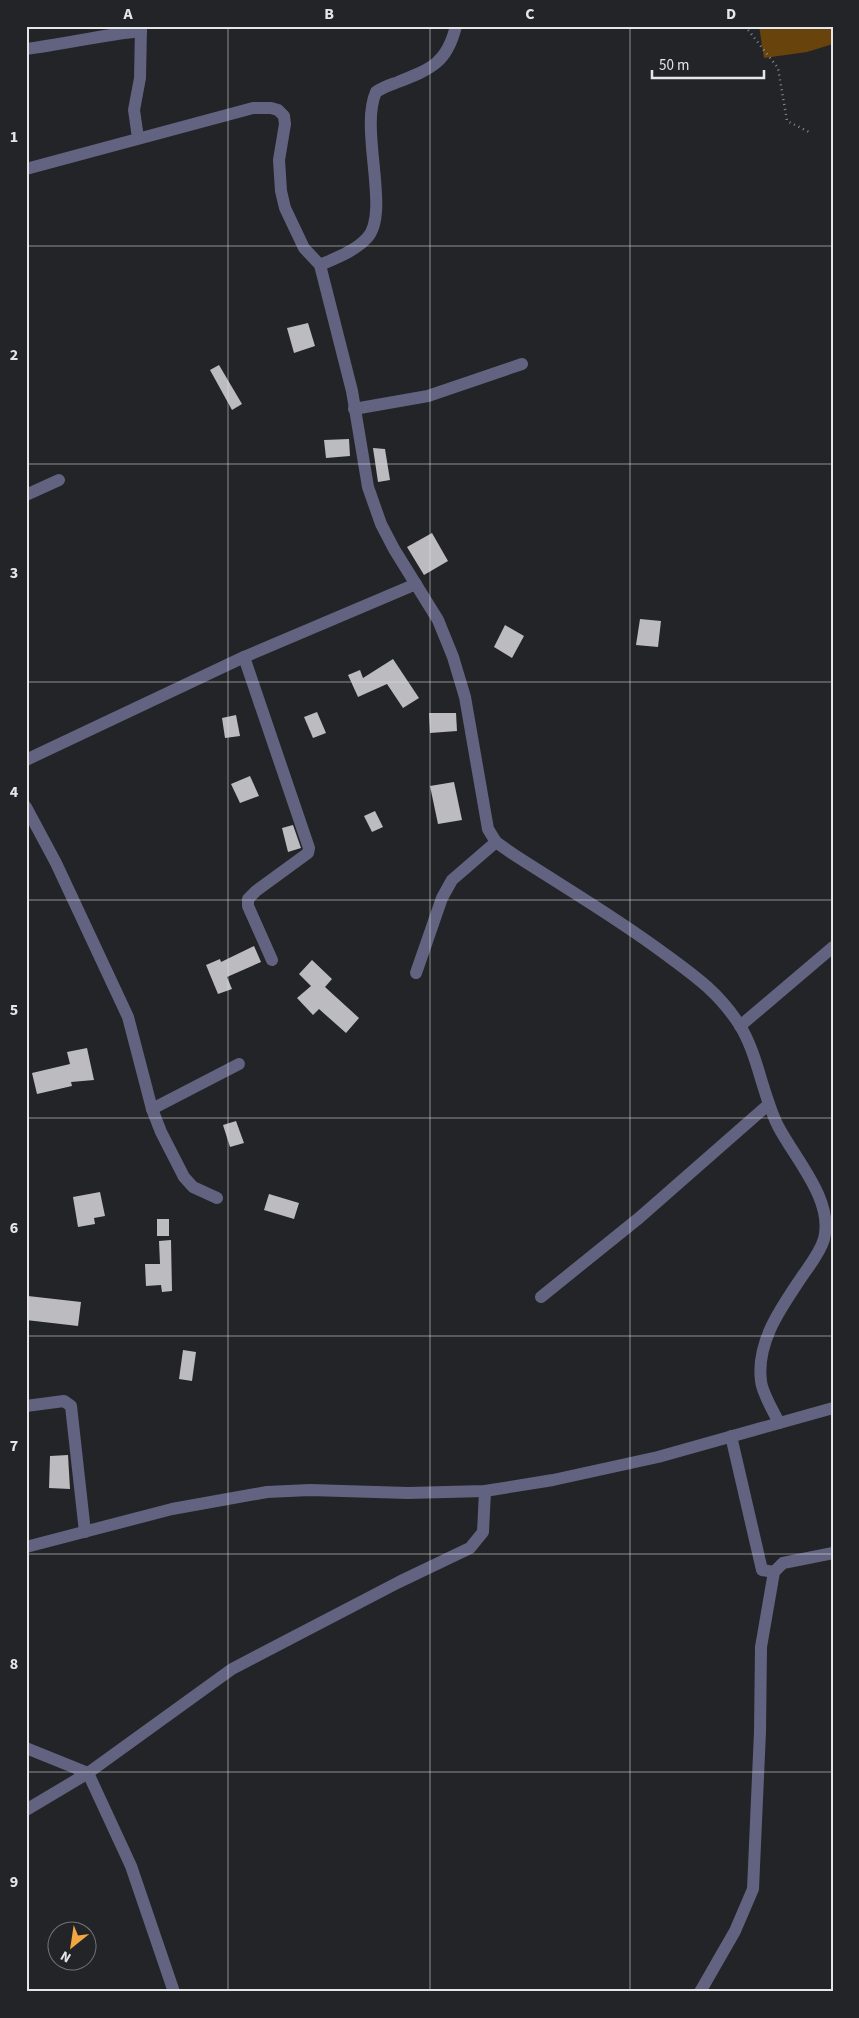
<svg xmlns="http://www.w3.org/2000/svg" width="859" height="2018" font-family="'Source Sans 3',sans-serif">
<rect width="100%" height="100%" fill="#232427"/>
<path fill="#69430c" d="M759,26H833V44L807,52L764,58Z"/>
<g fill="#bcbcc0">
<path d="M308,323L315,346L294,353L287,328Z"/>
<path d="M219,365L242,404L232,410L210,370Z"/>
<path d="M349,439L350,456L326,458L324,440Z"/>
<path d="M373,448L385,449L390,480L378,482Z"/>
<path d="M432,533L448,561L424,575L407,547Z"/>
<path d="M640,619L661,621L658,647L636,645Z"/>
<path d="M505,625L524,636L512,658L494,647Z"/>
<path d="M393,659L419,698L403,708L387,684L358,697L348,675L360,670L363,678Z"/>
<path d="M317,712L326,733L313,738L304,717Z"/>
<path d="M429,713H456L457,731L430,733Z"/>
<path d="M236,715L240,736L225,738L222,718Z"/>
<path d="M250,776L259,796L240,803L231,784Z"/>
<path d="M454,782L462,820L438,824L430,786Z"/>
<path d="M375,811L383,827L372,832L364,816Z"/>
<path d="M293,825L301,848L288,852L282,828Z"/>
<path d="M254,946L261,962L227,977L232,989L218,994L206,965L220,959L221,962Z"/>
<path d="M312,960L332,979L325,987L359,1018L346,1033L319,1009L313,1015L297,998L311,986L299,974Z"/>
<path d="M87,1048L94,1080L71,1082L72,1086L37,1094L32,1073L70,1064L67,1052Z"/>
<path d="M236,1121L244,1143L230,1147L223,1125Z"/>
<path d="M100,1192L105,1216L94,1218L95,1224L78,1227L73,1197Z"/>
<path d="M269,1194L299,1203L294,1219L264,1210Z"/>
<rect x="157" y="1219" width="12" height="17"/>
<path d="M171,1240L172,1291L162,1292L161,1285L146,1286L145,1264H160L159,1241Z"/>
<path d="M28,1296L81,1302L78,1326L26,1320Z"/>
<path d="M183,1350L196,1352L192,1381L179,1379Z"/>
<path d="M68,1455L70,1489L49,1488L50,1456Z"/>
</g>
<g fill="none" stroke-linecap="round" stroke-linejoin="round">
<path stroke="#8a8a8d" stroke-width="2.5" stroke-dasharray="1 4" stroke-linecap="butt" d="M745,26L778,68L787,121L809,132"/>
<g stroke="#626381" stroke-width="12">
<path d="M26,49C65,44 102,35 141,31"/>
<path d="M138,138L134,110L140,78L141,26"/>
<path d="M26,169L253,108H271L278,110L284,116L285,124L279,160L281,191L285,208L304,248L320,265L352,391L368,487L381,524L394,549L438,620L453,657L465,697L488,829L496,842L513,854C564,887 617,918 665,954C695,976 718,992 739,1024C758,1054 762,1094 778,1126C795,1159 834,1200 824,1239C820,1253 809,1266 801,1278C781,1308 756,1342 761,1381C762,1393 774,1412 779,1423"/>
<path d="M320,265C336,258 355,251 367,238C391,213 359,129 376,92C383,87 390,85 398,82C431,69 447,63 456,26"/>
<path d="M354,409L428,396L522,364"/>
<path d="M26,495L59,480"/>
<path d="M244,657L309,848L308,853L256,891L248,899V906L272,960"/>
<path d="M26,760L244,657L416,584"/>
<path d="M26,807L56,863L128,1017L152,1109L161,1132L184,1177L193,1187L217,1198"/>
<path d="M416,973L442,898L452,880L496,842"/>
<path d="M740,1026L833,947"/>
<path d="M152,1109L239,1064"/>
<path d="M541,1297L639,1218L769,1104"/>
<path d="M26,1406L64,1401L71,1406L85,1532"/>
<path d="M731,1436L762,1570L774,1572"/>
<path d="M26,1547L172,1509L267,1492L310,1490L408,1493L485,1491L553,1480L658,1457L833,1408"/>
<path d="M26,1748L88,1773L131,1866L174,1992"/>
<path d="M26,1810L88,1773L232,1669L399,1582L470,1548L483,1532L485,1491"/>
<path d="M700,1992L735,1931L753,1889L760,1732L761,1647L774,1572L783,1563L833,1553"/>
</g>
</g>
<path fill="none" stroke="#e6e6e8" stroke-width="1" stroke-opacity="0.55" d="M228,26V1992M430,26V1992M630,26V1992M26,246H833M26,464H833M26,682H833M26,900H833M26,1118H833M26,1336H833M26,1554H833M26,1772H833"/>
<rect width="859" height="2018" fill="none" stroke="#232427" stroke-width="55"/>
<g transform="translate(72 1946) rotate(210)"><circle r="24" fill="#232427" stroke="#717274"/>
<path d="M0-4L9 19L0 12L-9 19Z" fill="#f1a640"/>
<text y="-8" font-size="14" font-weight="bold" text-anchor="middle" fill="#e6e6e8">N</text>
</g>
<path d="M652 70v8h112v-8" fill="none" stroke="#e6e6e8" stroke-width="2.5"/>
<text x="659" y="70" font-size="15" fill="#e6e6e8" stroke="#232427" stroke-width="4" paint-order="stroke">50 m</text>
<rect x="28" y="28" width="804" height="1962" fill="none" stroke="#e6e6e8" stroke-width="2"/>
<g font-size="16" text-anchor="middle" font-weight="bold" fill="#e6e6e8">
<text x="128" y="19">A</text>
<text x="329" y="19">B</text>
<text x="530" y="19">C</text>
<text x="731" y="19">D</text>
<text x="14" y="142">1</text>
<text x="14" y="360">2</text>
<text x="14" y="578">3</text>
<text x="14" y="797">4</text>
<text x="14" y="1015">5</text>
<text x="14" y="1233">6</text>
<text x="14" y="1451">7</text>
<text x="14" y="1669">8</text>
<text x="14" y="1887">9</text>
</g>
</svg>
